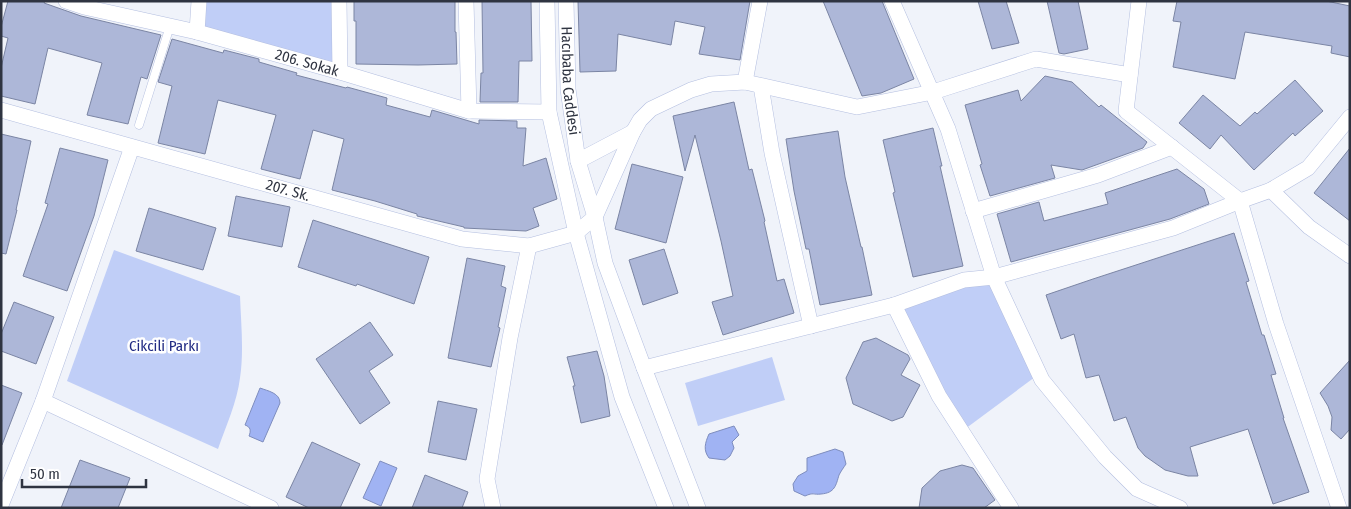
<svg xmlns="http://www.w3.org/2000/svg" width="1351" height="509" font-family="'Fira Sans Condensed',sans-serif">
<rect width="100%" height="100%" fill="#f0f3fa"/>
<g fill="#c0cef7">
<path d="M204,1H337V68L201,30Z"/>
<path d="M114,250L240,296C241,323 244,351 240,378C237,402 226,426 218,449L67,381Z"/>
<path d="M991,282L1035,377L965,429L943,396L901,308L965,284Z"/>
<path d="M772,357L785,400L698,426L685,383Z"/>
</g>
<g fill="#a0b3f3" stroke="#7e8dbe">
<path d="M260,388C268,391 280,393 280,403L263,442L249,436C251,431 251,427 245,425Z"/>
<path d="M734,426L739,435L732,442L734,448L730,456L725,460L709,458C703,450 705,443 709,434Z"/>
<path d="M835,449L843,452L846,464C844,467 841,471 839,475C836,485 835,493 821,494C813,495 814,492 805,496L794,491L793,484L798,476L807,471V458Z"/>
<path d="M380,461L397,468L381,506L363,498Z"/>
</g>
<g fill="#adb7d8" stroke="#7b85a4">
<path d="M8,1H45L44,3L81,16L161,35L147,79L141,77L128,124L87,115L102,63L48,48L35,104L1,96V68L8,38L1,36V27Z"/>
<path d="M354,1H455V32H456L457,64L418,65L356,64V21H354Z"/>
<path d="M482,1H531L532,61H519L518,102H480L481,73H483Z"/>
<path d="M578,1H750L740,60L699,54L705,27L675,21L671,45L618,34L616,71L580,72Z"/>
<path d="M823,1H882L914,79L881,93L862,96Z"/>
<path d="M978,1H1006L1019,43L992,49Z"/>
<path d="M1047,1H1078L1088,49L1064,54L1059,53Z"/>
<path d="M1177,1H1326L1350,6V57L1331,53L1332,46L1245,32L1235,79L1173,67L1181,22L1173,21Z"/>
<path d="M172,39L223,53L224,50L259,59V62L297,73L296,75L346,88L347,87L387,98L386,105L430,117L432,110L479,124V120L517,121V128H526L523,166L546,158L557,199L533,208L539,226L526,231L464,228V227L417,216V214L375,201L332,190L344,139L313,130L300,179L261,169L276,115L218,100L205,154L158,143L172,86L158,82Z"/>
<path d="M1045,76L1072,82L1099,107L1101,105L1147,142L1143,148L1082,170L1051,165L1055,178L990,196L980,165L982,164L965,105L1018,90L1021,101Z"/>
<path d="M1295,80L1323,111L1295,136L1293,133L1254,170L1221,135L1210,149L1179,123L1203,95L1240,126L1255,112L1257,114Z"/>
<path d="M734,102L749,170L752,169L765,221L764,222L777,281L784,279L794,313L723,335L712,302L733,296L721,241L695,135L685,171L673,116Z"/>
<path d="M933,128L942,166H940L963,266L913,277L893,193L895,192L883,140Z"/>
<path d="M838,131L845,177L861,247H862L872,295L820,305L809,249H806L794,191L786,139Z"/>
<path d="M1,134L31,141L16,210H17L6,254L1,253Z"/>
<path d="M60,148L108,160L94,216L67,291L23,276L48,204L45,203Z"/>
<path d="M1350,148V221L1314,193Z"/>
<path d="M632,164L683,177L666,243L615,229Z"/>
<path d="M1177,169L1204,189L1209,204L1170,219L1011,262L997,214L1039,202L1044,221L1108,204L1105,193Z"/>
<path d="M236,196L290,207L282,247L228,236Z"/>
<path d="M149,208L216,228L203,270L136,251Z"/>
<path d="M313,220L429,257L414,304L357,284L356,286L298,267Z"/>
<path d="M1234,233L1249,281L1246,282L1262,335H1264L1276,374L1271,375L1284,418H1283L1309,492L1273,504L1248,429L1190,447L1198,476H1188L1165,470L1145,456L1138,448L1126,417L1114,421L1099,375L1086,378L1074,334L1061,339L1046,295L1093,279Z"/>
<path d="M664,249L678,293L643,305L629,260Z"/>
<path d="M467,258L505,266L501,286L506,288L498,327L500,328L491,367L448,358Z"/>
<path d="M14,302L54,317L36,364L1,351V334Z"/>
<path d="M370,322L393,355L369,371L390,403L360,424L316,359Z"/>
<path d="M876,338L908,355L910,359L901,375L920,385L903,417L892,421L853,404L846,378L863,342Z"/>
<path d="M597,351L604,376L610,416L581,423L573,386H575L567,357Z"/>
<path d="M1350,360V429L1341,439L1331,430L1332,417L1328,406L1320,393Z"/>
<path d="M1,385L22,393L2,445H1Z"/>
<path d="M438,401L477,409L466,460L428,452Z"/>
<path d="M312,442L360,464L340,508H309L286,497Z"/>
<path d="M80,460L130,478L118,508H61Z"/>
<path d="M962,465L973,468L995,500L984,508H919L922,488L940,471Z"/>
<path d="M425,475L468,492L462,508H412Z"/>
</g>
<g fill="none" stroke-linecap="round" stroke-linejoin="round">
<defs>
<path id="service" d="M139,125L170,26"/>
<g id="minor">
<path id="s1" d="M66,1L84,7L197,32L340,72L469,111L549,112"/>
<path d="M339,1L340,72"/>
<path d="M466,1L469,111"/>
<path d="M547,1L549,112L576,233L622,397L666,508"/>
<path id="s2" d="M566,1L568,89L578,161L595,217L605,263L644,368L698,508"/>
<path d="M892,1L948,129L994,277L1042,380L1105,457L1137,489L1180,508"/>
<path d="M1139,1L1126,111L1240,201L1276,324L1339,508"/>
<path d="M197,32L199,1"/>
<path d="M745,82L760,1"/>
<path d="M761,86L772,153L811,326"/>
<path id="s3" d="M1,110L462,239L529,246L576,233L595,217L633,132L640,120L651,109L691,90L711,84L745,82L857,107L933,92L1036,59L1130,75"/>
<path d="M578,161L633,132"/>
<path d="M1271,190L1309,227L1350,256"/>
<path d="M973,211L1098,175L1172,147"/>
<path d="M894,305L939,396L1011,508"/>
<path d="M644,368L894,305L964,280L994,277L1173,228L1240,201L1271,190L1308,168L1350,117"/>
<path d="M43,401L271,508"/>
<path d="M1,505L43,401L132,147"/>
<path d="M493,508L487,479L510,338L529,246"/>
</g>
</defs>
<use href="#service" stroke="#b4bfe0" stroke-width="9"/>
<use href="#minor" stroke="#b4bfe0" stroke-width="16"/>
<use href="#service" stroke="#fff" stroke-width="8"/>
<use href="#minor" stroke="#fff" stroke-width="15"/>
</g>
<g text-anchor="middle" stroke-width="5" stroke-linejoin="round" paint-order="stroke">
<g font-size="15" fill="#2f3441" stroke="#fff">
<text dy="5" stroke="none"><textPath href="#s1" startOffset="249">206. Sokak</textPath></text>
<text dy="5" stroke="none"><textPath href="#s2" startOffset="80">Hacıbaba Caddesi</textPath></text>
<text dy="5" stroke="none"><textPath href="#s3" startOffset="298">207. Sk.</textPath></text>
</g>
<g font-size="15" fill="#202a83" stroke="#fff">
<text x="164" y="351">Cikcili Parkı</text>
</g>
</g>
<rect width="1351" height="509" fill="none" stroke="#2f3441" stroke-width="5"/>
<path d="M22 479v8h124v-8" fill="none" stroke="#2f3441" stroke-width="2.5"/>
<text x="30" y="479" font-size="15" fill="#2f3441" stroke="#ffffff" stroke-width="4" paint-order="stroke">50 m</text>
</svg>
